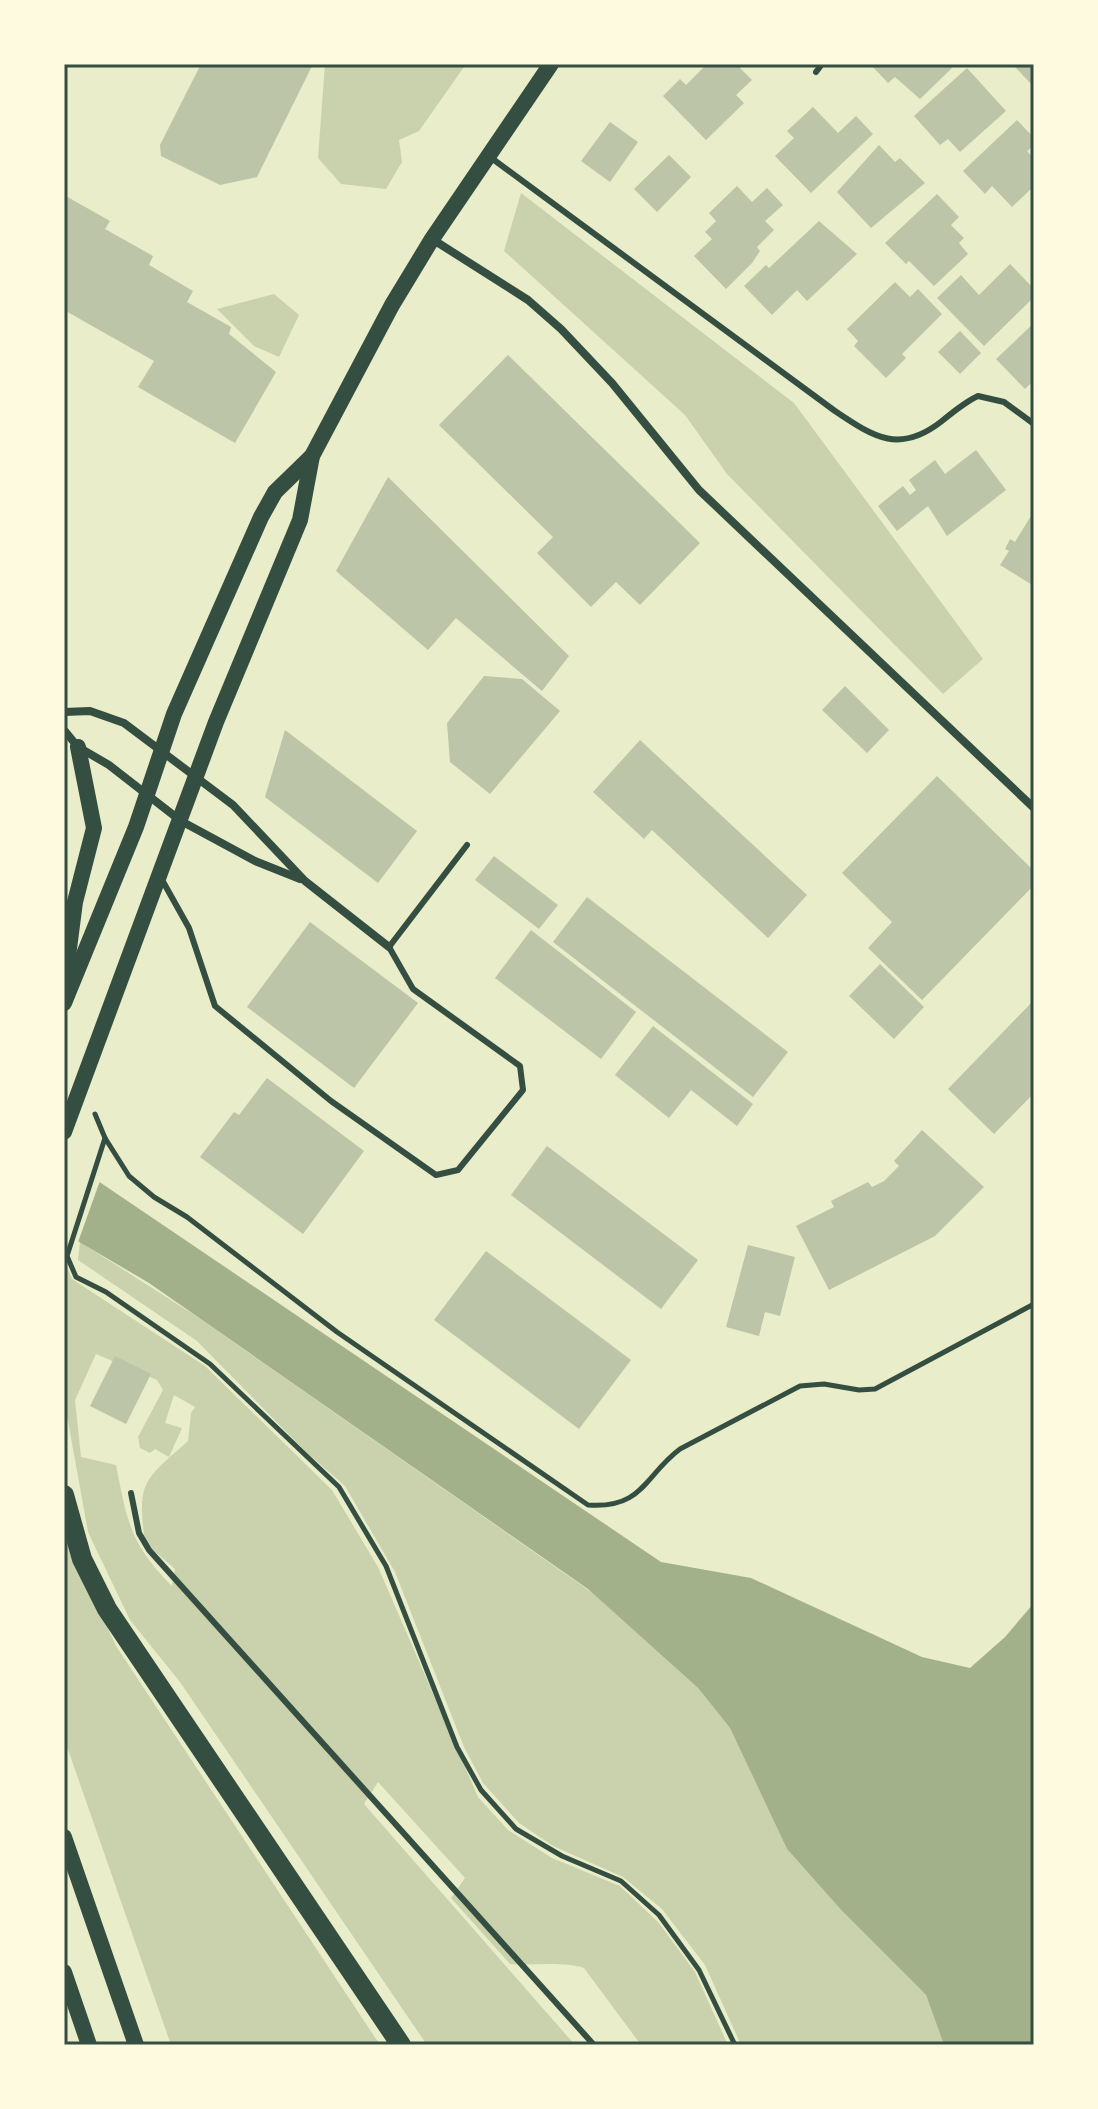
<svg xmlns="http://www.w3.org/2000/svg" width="1098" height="2109" font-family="Rubik,sans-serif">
<rect width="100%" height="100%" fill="#e9edc9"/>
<g fill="#cad2ad" fill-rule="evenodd">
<path d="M325,64H466L419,131L399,140L402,162L386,189L341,184L318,158Z"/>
<path d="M521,193L794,403L983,659L943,694L727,474L685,415L504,251Z"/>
<path d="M274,294L299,315L279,357L254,346L217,309Z"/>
<path d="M80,1242L196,1316L594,1594L698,1688L730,1728L787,1849L842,1911L926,1995L944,2045H741L705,1965L662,1909L623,1877L553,1846L519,1823L483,1783L464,1747L395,1572L345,1486L305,1451L197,1341L78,1260Z"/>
<path d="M65,1261L72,1279L205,1366L332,1490L378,1567L478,1797L508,1830L552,1858L620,1886L659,1923L695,1972L728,2045H641L584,1968C562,1961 534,1966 510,1964L451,1898L465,1878L378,1782L364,1804L575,2045H427L180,1682L130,1620L88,1532L66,1410ZM96,1354L157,1380L163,1390L138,1437L140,1448L150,1453L155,1449L169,1457L182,1428L165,1423L174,1395L195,1407L191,1413L188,1441C143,1481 137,1481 145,1543L175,1569L172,1586C130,1544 127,1521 116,1465L81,1457L75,1400Z"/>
<path d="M64,1534L116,1646L380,2045H171L64,1738Z"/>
</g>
<path fill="#a3b18a" d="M64,1158L661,1562L751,1578L922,1657L970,1668L1005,1637L1034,1603V2045H944L926,1995L842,1911L787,1849L730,1728L698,1688L588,1589L149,1283L64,1233Z"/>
<path fill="#e9edc9" d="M64,1154L101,1178L77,1245L64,1237Z"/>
<g fill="#bcc5a7">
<path d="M201,64H313L257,177L220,185L161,156L160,145Z"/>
<path d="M707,64H744L740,68L752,80L736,95L744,103L706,140L663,96L680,79L686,85Z"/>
<path d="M870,64H950L953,67L920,99L895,77L888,83Z"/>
<path d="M1016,64H1034V87L1014,66Z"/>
<path d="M967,68L1006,111L960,152L948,139L940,145L914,116Z"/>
<path d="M813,107L838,133L856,116L873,134L811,193L775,156L794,138L787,131Z"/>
<path d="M1017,120L1034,138V145L1027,151L1034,159V186L1012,207L992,186L985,194L963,171Z"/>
<path d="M610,122L638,142L610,182L581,161Z"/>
<path d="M879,145L895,162L900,158L925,183L871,228L837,192Z"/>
<path d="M669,155L691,177L657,212L634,189Z"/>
<path d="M737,186L752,202L767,188L783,205L765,221L774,230L757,247L760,251L752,263L726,289L694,256L712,239L705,232L716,221L709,213Z"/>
<path d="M937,194L959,217L951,225L964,238L959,243L968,254L934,286L909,261L906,264L885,243Z"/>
<path d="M64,195L110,221L105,229L153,256L149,265L193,291L187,302L231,327L229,334L276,372L235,443L138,387L154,361L64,310Z"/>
<path d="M819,221L857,254L807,301L797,290L772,315L744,286L766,265L769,268Z"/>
<path d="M1010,264L1034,289V297L984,346L937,298L961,275L979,295Z"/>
<path d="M895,282L910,297L918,289L942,314L902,354L906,358L886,378L854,346L858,341L847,329Z"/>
<path d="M1034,323V380L1025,389L996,359Z"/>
<path d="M960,331L981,353L960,374L938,352Z"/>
<path d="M508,355L700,543L640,605L616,582L591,607L537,553L553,537L439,425Z"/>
<path d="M976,450L1006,490L947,536L928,506L897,531L878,506L903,486L910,495L916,490L909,480L935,460L945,474Z"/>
<path d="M388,477L569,656L542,691L456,618L428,650L336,571Z"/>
<path d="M1034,511V586L1000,565L1009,551L1005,549L1010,539L1015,542Z"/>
<path d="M484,676L522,679L560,711L490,794L450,762L447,723Z"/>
<path d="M845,686L889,730L867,753L822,710Z"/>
<path d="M285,730L417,831L378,883L265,797Z"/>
<path d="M640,740L807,895L768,938L652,830L644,839L593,792Z"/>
<path d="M937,776L1034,871V885L922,1000L868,948L892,922L842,873Z"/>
<path d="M494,856L558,905L539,929L475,880Z"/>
<path d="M587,897L788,1052L753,1097L553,942Z"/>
<path d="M310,922L418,1003L354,1088L247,1007Z"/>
<path d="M531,930L636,1012L601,1059L495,978Z"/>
<path d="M880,964L924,1007L894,1039L849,996Z"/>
<path d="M1034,1000V1093L994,1134L948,1089Z"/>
<path d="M653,1026L753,1104L737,1126L691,1090L669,1118L615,1075Z"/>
<path d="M267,1078L364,1151L303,1234L200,1157L234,1112L239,1115Z"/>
<path d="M922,1130L984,1187L935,1236L829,1290L796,1226L834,1207L831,1201L868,1182L872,1187L884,1181L899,1166L894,1161Z"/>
<path d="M547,1146L698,1260L661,1309L511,1195Z"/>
<path d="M748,1245L795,1257L780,1316L765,1312L759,1336L726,1327Z"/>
<path d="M486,1251L631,1360L579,1429L434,1320Z"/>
<path d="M115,1356L151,1374L126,1424L90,1406Z"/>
</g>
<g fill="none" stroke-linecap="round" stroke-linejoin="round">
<g stroke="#344e41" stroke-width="5">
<path d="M95,1114L105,1138L129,1176L154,1197L187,1217L337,1332L588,1505C643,1509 644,1476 680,1449L800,1386L824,1384L859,1390L875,1389L1034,1304"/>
<path d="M105,1138L67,1256L76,1277L106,1292L210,1364L339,1487L386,1566L457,1747L481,1790L516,1829L562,1856L621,1881L659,1915L699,1970L735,2045"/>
</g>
<g stroke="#344e41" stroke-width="6">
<path d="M816,72L822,64"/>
<path d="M490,157L835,411C875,438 900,454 942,421C953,412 965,402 978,396L1004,402L1034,424"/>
<path d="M161,878L189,928L215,1006L331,1101L436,1175L458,1170L523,1090L520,1066L413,989L389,947L467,845"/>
<path d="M131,1493L139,1533L149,1550L594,2045"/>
</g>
<g stroke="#344e41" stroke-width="8">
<path d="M432,239L528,300L561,329L612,383L699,490L1034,808"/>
<path d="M64,712L90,711L124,723L233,805L305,881L389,947"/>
<path d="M64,730L78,747L109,765L181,821L255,861L300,879"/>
</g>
<g stroke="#344e41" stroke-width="16">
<path d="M64,987L75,902L94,828L78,747"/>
<path d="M64,1003L136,827L174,714L261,517L275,492L312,456"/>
<path d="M64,1132L216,722L300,520L312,456L392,305L432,239L551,64"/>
<path d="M64,1837L136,2045"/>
<path d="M64,1972L89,2045"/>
</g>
<path stroke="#344e41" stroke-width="20" d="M64,1495L82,1559L107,1609L401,2045"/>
</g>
<rect width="1098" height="2109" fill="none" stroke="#fefae0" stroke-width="132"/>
<rect x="66" y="66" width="966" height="1977" fill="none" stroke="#344e41" stroke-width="3"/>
</svg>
